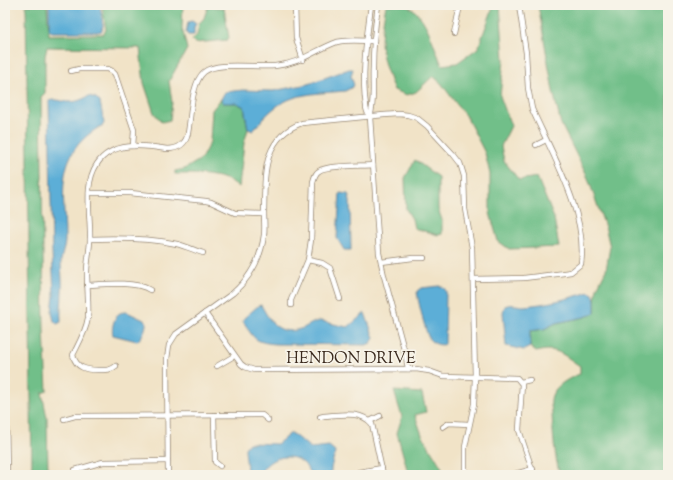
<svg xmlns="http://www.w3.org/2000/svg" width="673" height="480" font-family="'Sorts Mill Goudy',serif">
<rect width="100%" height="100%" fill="#f7f3e8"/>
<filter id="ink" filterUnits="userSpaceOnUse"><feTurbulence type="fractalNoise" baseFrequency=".025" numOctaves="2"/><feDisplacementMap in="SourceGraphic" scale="8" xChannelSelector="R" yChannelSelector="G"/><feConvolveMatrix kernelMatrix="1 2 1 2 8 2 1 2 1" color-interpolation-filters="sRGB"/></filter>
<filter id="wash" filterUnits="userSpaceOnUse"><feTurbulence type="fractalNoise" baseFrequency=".012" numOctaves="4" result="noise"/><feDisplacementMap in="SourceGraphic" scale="16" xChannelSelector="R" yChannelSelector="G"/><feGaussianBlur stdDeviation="0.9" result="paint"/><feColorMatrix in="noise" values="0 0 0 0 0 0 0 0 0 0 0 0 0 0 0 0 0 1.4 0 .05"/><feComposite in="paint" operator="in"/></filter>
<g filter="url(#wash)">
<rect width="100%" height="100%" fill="#f1e3c7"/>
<g fill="#71bf89" stroke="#567454">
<path d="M26,5H47L49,35L103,34L106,30L102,5H183L182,28L187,49L169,81L172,102L170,120L162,122L154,113L144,83L140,48L47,47L45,56V93L41,97L44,330L47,391L42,393L47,418L48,475H32Z"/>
<path d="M386,5C394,5 404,4 411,8C428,19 434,48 442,65L457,63L478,48L494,5H500L504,60L500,96L511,126L501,146L504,161L519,180L537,177L554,218L559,247L509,249L498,241L490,213V174L485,153L467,118L441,83L433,76L416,92L407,95L394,90C389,78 384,65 382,52C379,38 384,18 386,5Z"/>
<path d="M538,5H668V475H560C554,455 553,433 552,413C552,409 550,404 551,400C552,387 569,378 580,374V366C563,355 557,346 536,352L530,347V331L544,329L556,323L585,317L595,313V300L597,288L606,270L610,247L606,230L588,178L561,124L553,91Z"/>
<path d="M208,6L224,8L229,38L227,40L195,43L192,40L197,35L199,24L204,18Z"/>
<path d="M221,99L223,103H237L244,107L248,129L244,143L239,187C225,173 194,174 175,174V171L185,169L201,159L210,142L212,110Z"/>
<path d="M415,160L438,177V209L442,220V234L438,235L414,228L412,219L406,209L405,178Z"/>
<path d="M394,391L422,393L426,412L415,415L422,435L442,468V475H406L407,469L397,433L402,417Z"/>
</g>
<g fill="#5baed7" stroke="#4b6c7a">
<path d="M49,5H100L103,25L102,31L97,32H52L49,30Z"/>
<path d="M192,21L196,24L194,27V35H188L186,33L188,22Z"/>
<path d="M349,69H353L351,76L354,85L351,88L345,91C301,95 282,92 253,131L248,129L244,107L237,103H223L221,99L225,92L243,90L273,91L308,84Z"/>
<path d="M89,96L96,98L100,102L104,123L103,125C52,153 65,193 65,241C65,248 61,255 61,262C61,272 63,282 62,292C62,302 60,312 61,322L57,324L54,321L52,312L54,296L52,252L49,101C57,98 62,102 69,102C77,102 83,99 89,96Z"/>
<path d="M340,193L348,194L350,201L351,250H344L337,238Z"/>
<path d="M439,286L443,287L446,291L445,344C441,346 434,344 430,340C427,338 417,297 417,291L421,288Z"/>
<path d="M589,292L593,294L595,300V313L585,317L556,323L544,329L530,331V347L524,350L506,346L503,312L505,306C511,303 518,306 524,306C546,304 568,299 589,292Z"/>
<path d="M261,305C270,321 278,336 300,329C306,328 313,321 320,321C327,322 340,326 348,327L365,313L374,338L371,343L366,345L276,344C254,342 254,339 243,321L244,318L258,306Z"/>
<path d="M127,312L146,321C147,327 142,338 137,341L113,335C111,329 114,316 120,313C122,312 125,312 127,312Z"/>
<path d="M291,433L311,448L329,446L335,451C334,460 330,466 331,475H311C308,471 306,464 302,462C288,451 265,459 260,475H246C248,466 245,457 245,448L249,443L277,444Z"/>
</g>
</g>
<g filter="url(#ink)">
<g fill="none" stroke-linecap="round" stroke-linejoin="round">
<defs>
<g id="street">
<path d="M295,5L296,38L303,60"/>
<path d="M378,5C375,26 373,47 373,67C372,84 375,101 370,117L379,253L384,276L406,357L408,369"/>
<path d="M454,34L460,5"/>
<path d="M71,71L79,69H108L112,71L115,74L134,130L133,146"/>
<path d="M370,117C368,114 366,110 366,106C361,74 367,36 371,5"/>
<path d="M536,145L546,140"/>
<path d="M89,193H130L206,201L211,202L235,213L264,214"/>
<path d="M90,239C119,238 148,238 177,244C185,246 194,250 203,253"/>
<path d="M308,260L322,263L330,268L340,299"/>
<path d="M381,262L413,258H424"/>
<path d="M473,279L524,278L557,274L571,272L581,264C588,214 552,154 532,109L528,88L526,53L519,5"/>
<path d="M87,285C105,284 135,281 150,290"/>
<path d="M5,302V350"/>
<path d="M291,305V300L308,260L311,240L313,182C314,178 315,173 319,171C326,165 363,166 373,165"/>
<path d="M205,313L241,364L245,367L254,370L416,369L429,371L443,376L517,378L522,384L519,430L534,475"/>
<path d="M116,366C110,371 105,370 98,370C86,370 76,368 73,355C79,343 86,331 88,318C89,303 87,287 87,272C87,261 90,250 90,239C91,215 83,185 97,164C112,141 144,145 167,149C178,149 186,144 188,133C191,117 191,83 204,72C217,61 258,68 275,66C300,64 315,50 337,42C349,39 362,41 374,41"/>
<path d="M217,366L234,356"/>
<path d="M521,382L530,380"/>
<path d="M5,413L6,416L7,475"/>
<path d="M214,415L215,462L220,466"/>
<path d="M320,417L324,416C340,415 361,410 372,424L383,475"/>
<path d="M64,419L75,416L259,415H262L268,420"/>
<path d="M370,421L380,416"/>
<path d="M443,427L449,423L469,424"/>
<path d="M75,470L103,462L168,461"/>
<path d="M359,472L382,468"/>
<path d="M515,474L533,469"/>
<path d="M168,475L167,359L169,345L176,334L233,293C251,277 261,258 264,235C265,228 264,220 264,213C265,176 261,138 302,123L384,115L399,114L408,115L417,118L427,126L453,154L460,163L464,176L465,209L472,248L475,377L474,404L465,447V475"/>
</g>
</defs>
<use href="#street" stroke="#968672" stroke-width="6"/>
<use href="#street" stroke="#fff" stroke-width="4.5"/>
</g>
</g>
<g text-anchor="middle" stroke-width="3.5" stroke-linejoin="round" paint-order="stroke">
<g font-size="16" fill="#3b2a1e" stroke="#f7f3e8">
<text x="351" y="363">HENDON DRIVE</text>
</g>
</g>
<rect width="673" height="480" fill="none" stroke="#f7f3e8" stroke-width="20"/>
</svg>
